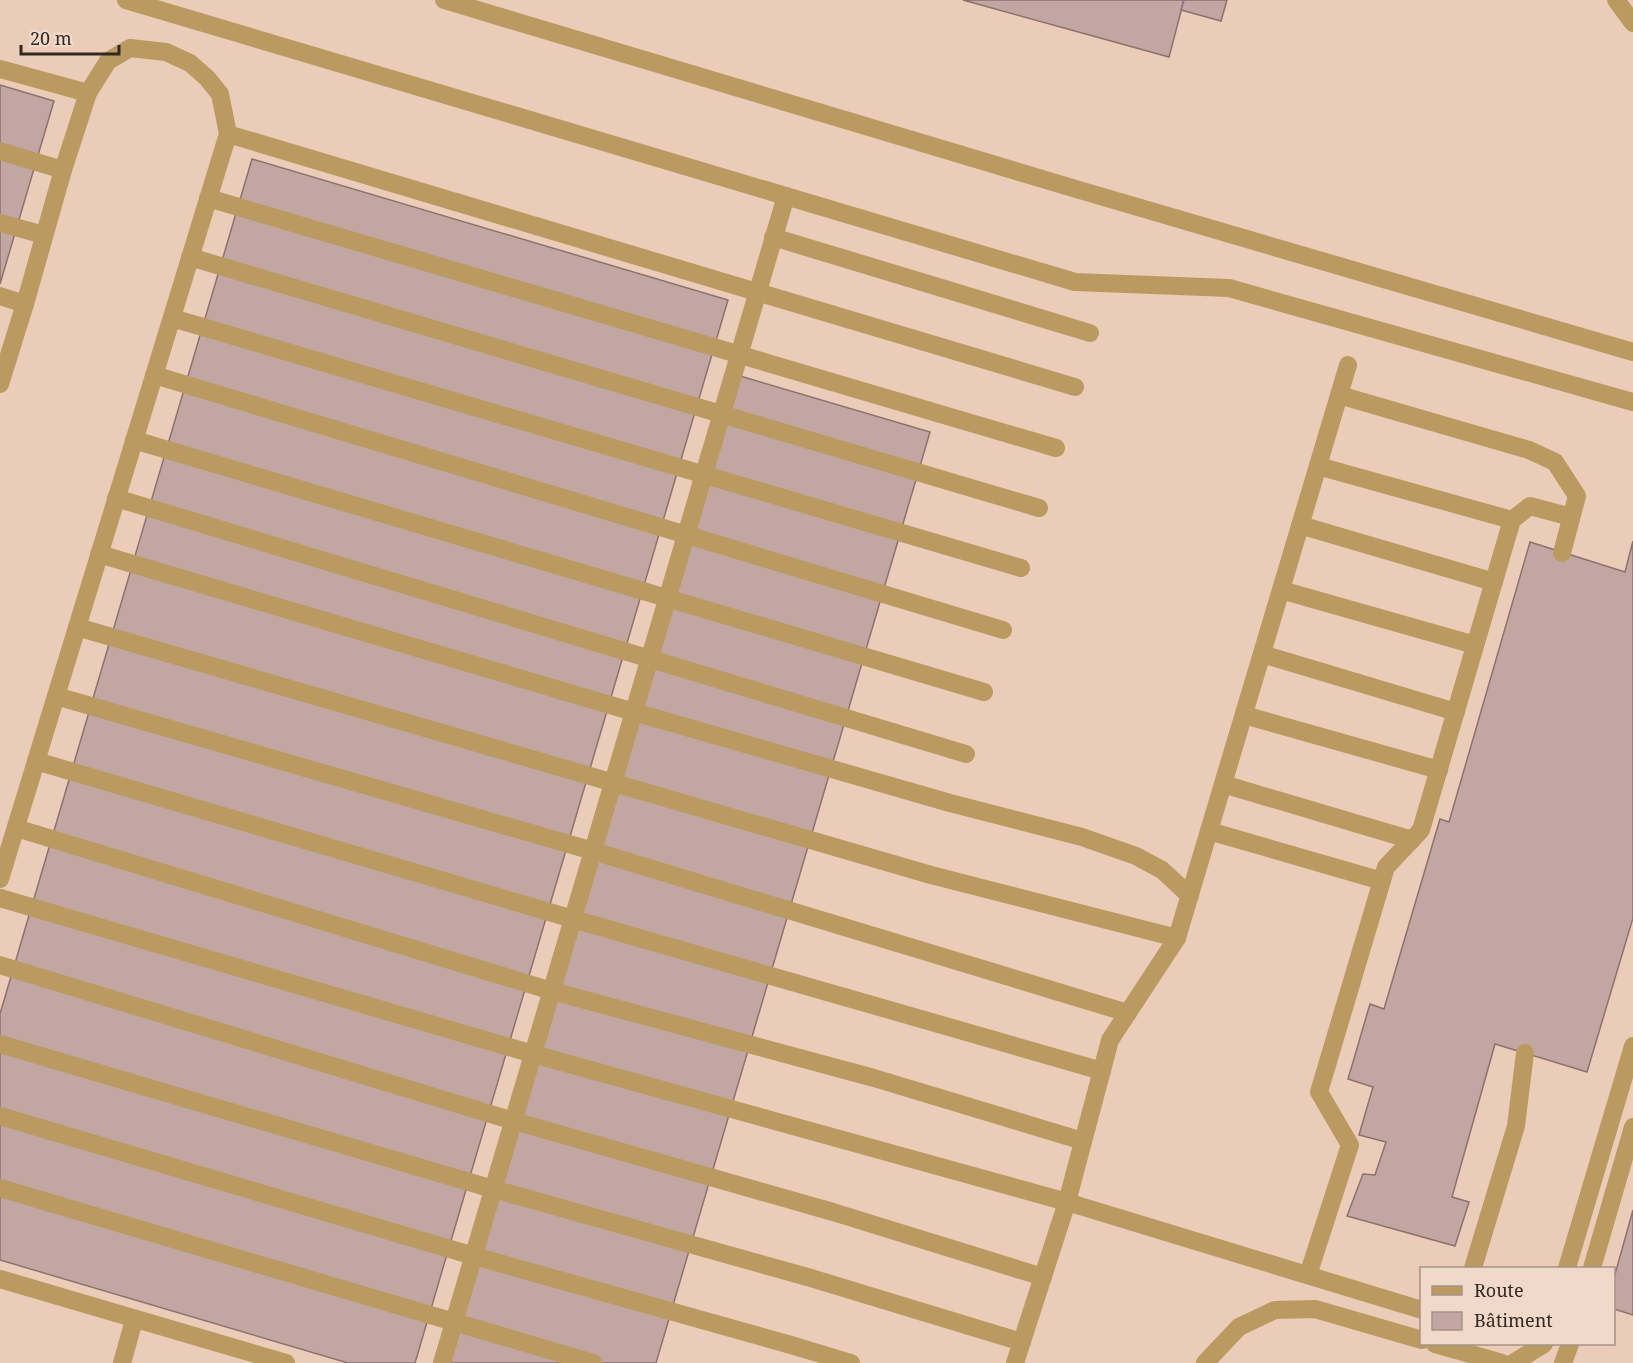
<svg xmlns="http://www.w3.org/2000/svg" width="1633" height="1363" font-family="'Noto Serif',serif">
<rect width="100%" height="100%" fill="#f1d9ca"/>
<path fill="#eaccb9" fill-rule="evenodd" d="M0,0H1633V1363H0ZM1422,1268H1614V1344H1422Z"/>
<g fill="#c2a6a2" stroke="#8c726e" stroke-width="1.5">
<path d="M963,0H1184L1169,57Z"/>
<path d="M1184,0H1227L1221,21L1181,10Z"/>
<path d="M0,85L54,101L0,284Z"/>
<path d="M252,159L728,300L415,1363H348L0,1260V1014Z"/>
<path d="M740,376L930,432L656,1363H450Z"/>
<path d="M1633,541V918L1587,1072L1495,1044L1452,1197L1469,1202L1455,1246L1347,1216L1363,1174L1375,1175L1386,1142L1359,1135L1373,1087L1348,1079L1370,1004L1384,1009L1440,819L1449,822L1530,542L1625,572Z"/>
<path d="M1633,1210V1315L1614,1309V1278Z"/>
</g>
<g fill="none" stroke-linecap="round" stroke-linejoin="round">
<g stroke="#bb9a62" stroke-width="18">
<path d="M126,0L1075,282L1229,288L1633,402"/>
<path d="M444,0L1076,189L1633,352"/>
<path d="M1616,0L1633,23"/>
<path d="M0,69L88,93"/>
<path d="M228,134L1075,387"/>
<path d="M0,151L63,170"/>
<path d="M208,198L1056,448"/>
<path d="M0,223L44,235"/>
<path d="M773,237L1090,333"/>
<path d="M190,257L1039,508"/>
<path d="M0,296L25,304"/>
<path d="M172,318L1021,568"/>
<path d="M154,375L1003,630"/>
<path d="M0,384L25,304L63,170L88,93L108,61L130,48L166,52L190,63L207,78L220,94L228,134L0,879"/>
<path d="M1339,395L1529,450L1555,462L1577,496L1562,553"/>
<path d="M134,440L984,692"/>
<path d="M1318,466L1512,520"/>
<path d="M116,498L966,754"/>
<path d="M1300,525L1494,582"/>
<path d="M99,554L634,712L950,803L1082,837L1136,856L1162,870L1190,896"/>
<path d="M1281,590L1475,645"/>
<path d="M77,627L931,875L1177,938"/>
<path d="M1262,654L1456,712"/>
<path d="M56,696L593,851L1128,1013"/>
<path d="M1244,715L1439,770"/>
<path d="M36,761L573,919L1102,1071"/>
<path d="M1223,784L1412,840"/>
<path d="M16,828L552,991L874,1078L1083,1141"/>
<path d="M1209,831L1382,881"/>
<path d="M0,898L533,1054L1067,1202L1422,1310"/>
<path d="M0,965L514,1121L833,1212L1043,1277"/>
<path d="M0,1044L493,1189L811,1278L1022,1342"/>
<path d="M0,1116L474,1256L791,1345L851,1363"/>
<path d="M0,1188L593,1363"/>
<path d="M1473,1268L1516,1126L1525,1053"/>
<path d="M1567,1268L1633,1046"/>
<path d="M1592,1268L1633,1127"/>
<path d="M1308,1275L1350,1145L1319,1092L1386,867L1421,830L1512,520L1530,506L1571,517"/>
<path d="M0,1279L286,1363"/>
<path d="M1435,1344L1502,1363"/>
<path d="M122,1363L134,1320"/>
<path d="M442,1363L786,196"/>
<path d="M1015,1363L1067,1202L1110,1040L1177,938L1348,365"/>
<path d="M1205,1363L1239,1327L1275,1310L1315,1309L1422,1340"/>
<path d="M1513,1363L1544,1344"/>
<path d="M1563,1363L1570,1344"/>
</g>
</g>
<rect x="1420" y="1267" width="195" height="78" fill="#f1d9ca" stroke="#a49287" stroke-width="1.5"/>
<rect x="1432" y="1286" width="30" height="9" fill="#bb9a62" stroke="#a49287" stroke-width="1.5"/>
<text x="1474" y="1297" font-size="18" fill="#312822">Route</text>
<rect x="1432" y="1312" width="30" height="18" fill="#c2a6a2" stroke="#a49287" stroke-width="1.5"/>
<text x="1474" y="1327" font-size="18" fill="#312822">Bâtiment</text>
<path d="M21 45v9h98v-9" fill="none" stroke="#312822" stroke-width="3"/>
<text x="30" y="45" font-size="18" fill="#312822" stroke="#f1d9ca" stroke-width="4.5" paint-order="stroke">20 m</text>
</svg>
